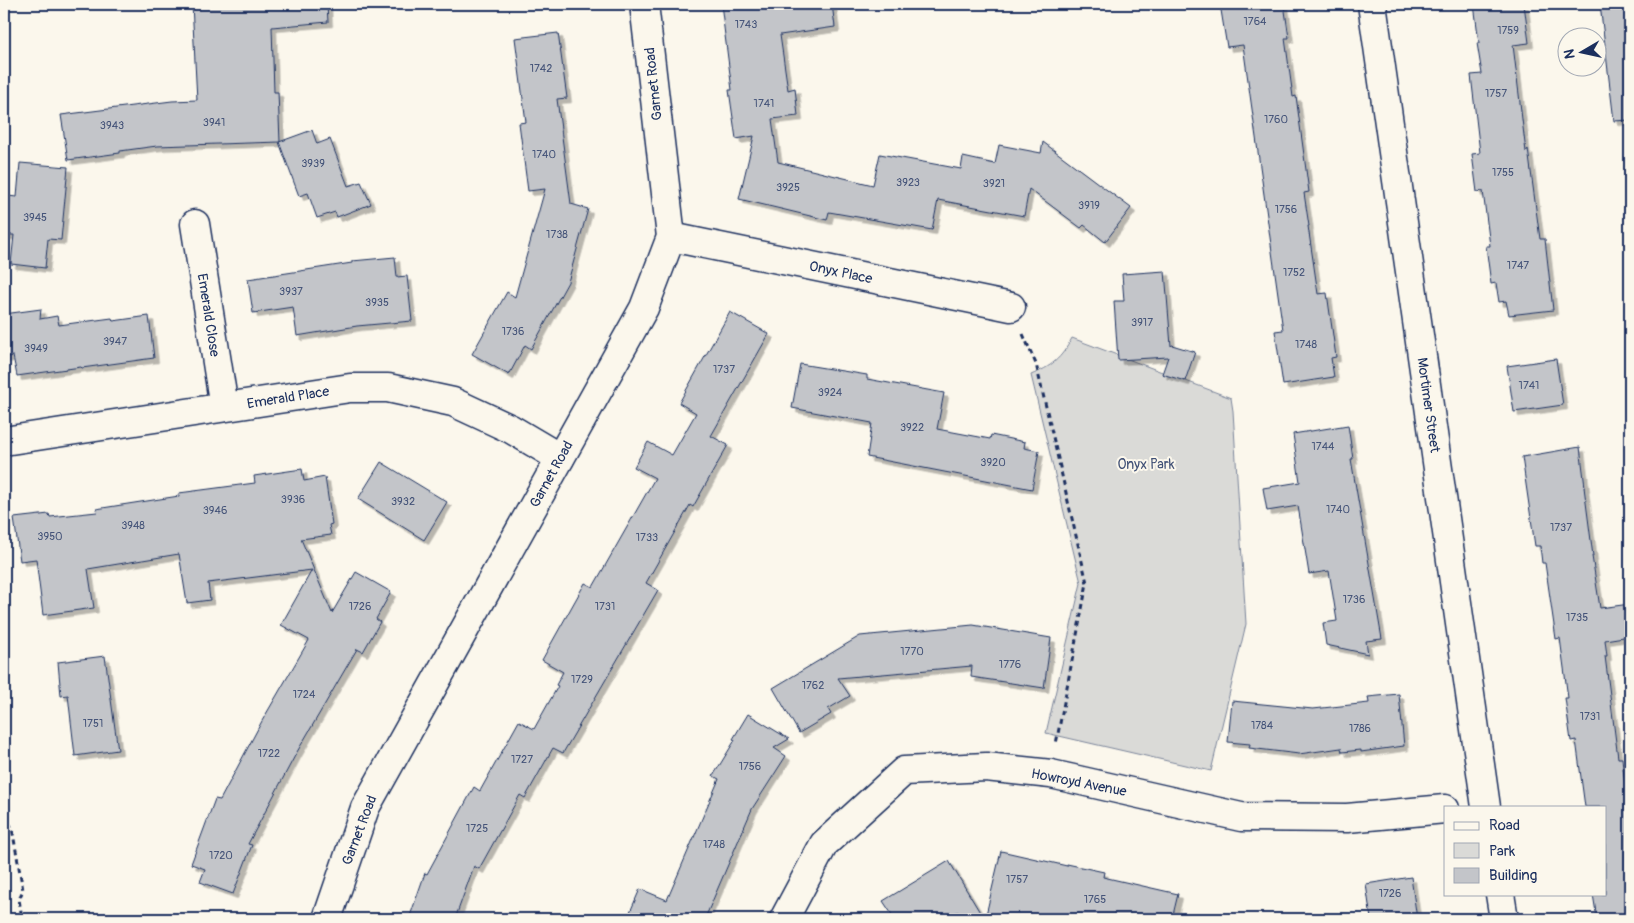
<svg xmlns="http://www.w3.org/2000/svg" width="1634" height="923" font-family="Pangolin,sans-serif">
<defs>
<filter id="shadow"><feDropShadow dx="4.5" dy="4.5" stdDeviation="0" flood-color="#0004"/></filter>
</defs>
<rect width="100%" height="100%" fill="#fbf7ec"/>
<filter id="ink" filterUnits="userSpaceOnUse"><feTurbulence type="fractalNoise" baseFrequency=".02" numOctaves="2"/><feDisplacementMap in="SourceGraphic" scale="10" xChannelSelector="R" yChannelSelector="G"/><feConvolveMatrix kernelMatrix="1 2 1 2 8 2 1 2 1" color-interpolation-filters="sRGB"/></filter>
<g filter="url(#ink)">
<path fill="#dadad7" stroke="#7a849a" d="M1072,338L1231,398L1233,411L1246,624L1211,771L1046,733L1081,583L1031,375C1052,366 1061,359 1072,338Z"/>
<g fill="#c3c5c9" stroke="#1b2f5e" filter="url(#shadow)">
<path d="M192,4H327L328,22L272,27L274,92H278L280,142L157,146L120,151V153L68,160L61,115L172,101L197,100Z"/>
<path d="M721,4H832L835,27L780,35L788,90L795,88L798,116L772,119L778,162L873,185L880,154L961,169L963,157L995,164L999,145L1041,153L1043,142L1131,208L1105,242L1084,225L1081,228L1029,189L1024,216L938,200L932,230L829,212L827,220L739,199L754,136L736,139L729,90H732Z"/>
<path d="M1220,4H1284L1289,38H1285L1293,97L1296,96L1309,192L1304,193L1309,226H1308L1318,294L1327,293L1336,357L1331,358L1334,377L1283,385L1275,331L1283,330L1243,45L1227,47Z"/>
<path d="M1474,4H1524L1529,43L1513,45L1526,152L1528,149L1540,239H1545L1553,310L1509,315L1506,301L1499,302L1496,283L1491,284L1486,246H1490L1483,191L1477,192L1472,154L1480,153L1471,75L1482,74L1477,43H1479Z"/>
<path d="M1600,4H1630V120L1614,121Z"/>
<path d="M558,33L567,98L557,99L571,204L588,209L568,282L531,349L525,345L509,375L472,354L507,292L515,297L545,189L528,191L519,123L526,122L515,38Z"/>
<path d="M312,130L317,144L330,139L348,186L361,182L371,204L337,217L335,212L317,218L308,193L299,196L279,142Z"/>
<path d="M20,163L68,167L61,240L48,239L45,268L11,264L14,235H4L8,196L17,197Z"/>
<path d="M395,257L397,277L407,276L412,321L357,326L297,336L293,307L253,313L248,279L352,263V261Z"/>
<path d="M1165,271L1171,346L1172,345L1195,352L1185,381L1162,374L1168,357L1118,360L1114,301H1124L1122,274Z"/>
<path d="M41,309L40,319L57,316L59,325L112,318L113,321L149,316L154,358L82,368L81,367L17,376L13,356L4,358V314Z"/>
<path d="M730,312L769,334L711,436L728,445L693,507L690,505L646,583L658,590L563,753L553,748L525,798L520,795L479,869L474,866L455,919H409L425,873L427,874L474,787L480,791L519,721L534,729L558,686L556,685L563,672L542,660L585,583L593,587L655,478L634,467L648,442L672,455L696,413L679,403Z"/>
<path d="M1556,359L1563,405L1514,412L1507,366Z"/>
<path d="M800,364L867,375V379L944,393L937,429L990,439L991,435L1025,442L1024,448L1039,451L1032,489L867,457L872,423L792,408Z"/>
<path d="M1348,425L1353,459H1351L1382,639L1366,641L1368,654L1326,645L1323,623L1337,621L1329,571L1309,574L1298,506L1267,511L1263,488L1300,482L1293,434Z"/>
<path d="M1580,447L1585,487H1584L1593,556H1592L1600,608L1630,604V636L1605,640L1607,656H1605L1618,758H1622L1630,833V919H1597L1593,894H1605V807H1585L1576,740L1571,741L1565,698H1568L1560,638L1556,639L1545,563H1542L1540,546H1535L1522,457Z"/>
<path d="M381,462L447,502L424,540L358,499Z"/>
<path d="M302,469L304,481L325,477L332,524L329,525L331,535L301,539L332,613L356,572L391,592L376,619L380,622L363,652L357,649L297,752L248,844L252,845L233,894L200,882L205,869L191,864L215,799L220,800L262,721L309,640L281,625L312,570L208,583L210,600L187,603L179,554L88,569L94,608L43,615L36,559L20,561L14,518L49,514L50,517L97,512L96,509L179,496V493L255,483L254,476Z"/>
<path d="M973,625L1051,638L1044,688L971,677L972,666L838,678L850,696L828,709L831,714L799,733L773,688L860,636Z"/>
<path d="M105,656L118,750L75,756L68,695L61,696L58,662Z"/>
<path d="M1399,694L1404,746L1361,752V750L1342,752L1341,748L1299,754L1249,748L1250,744L1228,742L1232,701L1313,709L1369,703L1368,697Z"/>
<path d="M748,714L789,739L774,748L786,756L752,809L706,916L712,919H627L640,889L667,900L719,779L713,776L735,740L733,739Z"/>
<path d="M1001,851L1067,866V864L1104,872L1103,877L1178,894L1172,919H985Z"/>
<path d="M949,861L984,919L957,912L946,919H895L883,901Z"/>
<path d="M1411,877L1417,919H1371L1366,884Z"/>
</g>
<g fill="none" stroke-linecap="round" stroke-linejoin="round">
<defs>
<g id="street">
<path d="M1372,4L1486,807"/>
<path d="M195,224L224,407"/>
<path d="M671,237L1011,307"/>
<path d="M4,441L350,388H388L453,402L511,429L560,458"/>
<path d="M1500,894L1504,919"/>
<path d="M327,919L365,808L644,308L671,237L644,4"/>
<path d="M784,919L824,844L904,771L986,767L1051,774L1241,817L1347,818L1445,809"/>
</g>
</defs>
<use href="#street" stroke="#1b2f5e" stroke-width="31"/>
<g stroke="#1b2f5e" stroke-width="3" stroke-dasharray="5 4" stroke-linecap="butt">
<path d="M1023,334L1036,364L1087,583L1056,744"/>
<path d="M4,815L12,828L23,890L19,899L22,919"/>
</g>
<use href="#street" stroke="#fbf7ec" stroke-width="28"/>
</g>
</g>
<g text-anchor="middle" stroke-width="4" stroke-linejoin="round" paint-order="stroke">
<g font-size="11" fill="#455479">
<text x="1255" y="25">1764</text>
<text x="746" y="28">1743</text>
<text x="1508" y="34">1759</text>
<text x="541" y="72">1742</text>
<text x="1496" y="97">1757</text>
<text x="764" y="107">1741</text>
<text x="1276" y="123">1760</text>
<text x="214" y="126">3941</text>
<text x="112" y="129">3943</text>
<text x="544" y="158">1740</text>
<text x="313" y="167">3939</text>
<text x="1503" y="176">1755</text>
<text x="908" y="186">3923</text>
<text x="994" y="187">3921</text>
<text x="788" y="191">3925</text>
<text x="1089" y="209">3919</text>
<text x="1286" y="213">1756</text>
<text x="35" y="221">3945</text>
<text x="557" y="238">1738</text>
<text x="1518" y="269">1747</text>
<text x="1294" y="276">1752</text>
<text x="291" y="295">3937</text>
<text x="377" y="306">3935</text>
<text x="1142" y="326">3917</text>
<text x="513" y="335">1736</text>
<text x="115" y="345">3947</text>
<text x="1306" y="348">1748</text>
<text x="36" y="352">3949</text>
<text x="724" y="373">1737</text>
<text x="1529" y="389">1741</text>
<text x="830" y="396">3924</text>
<text x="912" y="431">3922</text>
<text x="1323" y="450">1744</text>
<text x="993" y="466">3920</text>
<text x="293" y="503">3936</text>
<text x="403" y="505">3932</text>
<text x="1338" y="513">1740</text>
<text x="215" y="514">3946</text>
<text x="133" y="529">3948</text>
<text x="1561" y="531">1737</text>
<text x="50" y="540">3950</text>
<text x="647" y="541">1733</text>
<text x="1354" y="603">1736</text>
<text x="360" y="610">1726</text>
<text x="605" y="610">1731</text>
<text x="1577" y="621">1735</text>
<text x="912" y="655">1770</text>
<text x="1010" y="668">1776</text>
<text x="582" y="683">1729</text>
<text x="813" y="689">1762</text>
<text x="304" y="698">1724</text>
<text x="1590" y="720">1731</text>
<text x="93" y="727">1751</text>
<text x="1262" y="729">1784</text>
<text x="1360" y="732">1786</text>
<text x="269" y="757">1722</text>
<text x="522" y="763">1727</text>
<text x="750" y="770">1756</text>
<text x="477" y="832">1725</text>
<text x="714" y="848">1748</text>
<text x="221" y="859">1720</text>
<text x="1017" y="883">1757</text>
<text x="1390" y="897">1726</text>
<text x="1095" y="903">1765</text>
</g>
<g font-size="14" fill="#1b2f5e" stroke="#fbf7ec">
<text transform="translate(653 84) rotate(-96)" y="5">Garnet Road</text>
<text transform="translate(841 272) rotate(12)" y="5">Onyx Place</text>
<text transform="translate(209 315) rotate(81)" y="5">Emerald Close</text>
<text transform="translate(288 397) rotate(-9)" y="5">Emerald Place</text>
<text transform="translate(1429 405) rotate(82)" y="5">Mortimer Street</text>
<text transform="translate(551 474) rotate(-61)" y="5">Garnet Road</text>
<text transform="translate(1079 782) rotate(11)" y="5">Howroyd Avenue</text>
<text transform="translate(359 830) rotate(-69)" y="5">Garnet Road</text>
</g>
<g font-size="14" fill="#415176" stroke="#fbf7ec">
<text x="1146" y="469">Onyx Park</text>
</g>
</g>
<rect width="1634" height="923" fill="none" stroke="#fbf7ec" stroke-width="20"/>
<rect x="10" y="10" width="1614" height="903" fill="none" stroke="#1b2f5e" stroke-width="2" filter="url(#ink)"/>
<rect x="1444" y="806" width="162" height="90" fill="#fbf7ec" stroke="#a1a7b3"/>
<rect x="1454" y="822" width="25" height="8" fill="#fbf7ec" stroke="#a1a7b3"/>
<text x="1489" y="830" font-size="15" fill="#1b2f5e">Road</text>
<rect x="1454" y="843" width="25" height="15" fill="#dadad7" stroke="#a1a7b3"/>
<text x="1489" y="856" font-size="15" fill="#1b2f5e">Park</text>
<rect x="1454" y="868" width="25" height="15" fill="#c3c5c9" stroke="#a1a7b3"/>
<text x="1489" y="880" font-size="15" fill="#1b2f5e">Building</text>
<g transform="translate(1582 52) rotate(261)"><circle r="24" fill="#fbf7ec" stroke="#a1a7b3"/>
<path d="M0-4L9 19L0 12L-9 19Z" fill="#1b2f5e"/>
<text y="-8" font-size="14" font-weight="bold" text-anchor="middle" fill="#1b2f5e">N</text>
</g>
</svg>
